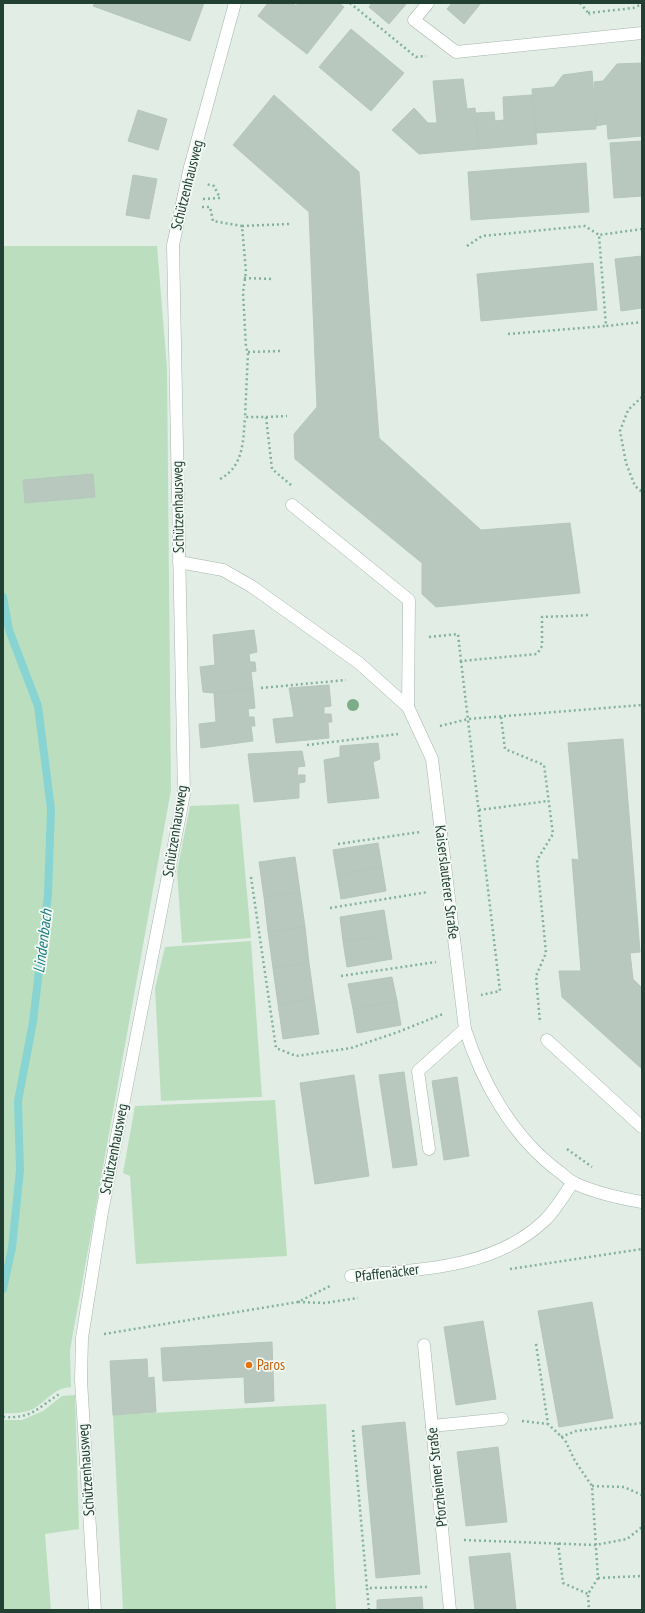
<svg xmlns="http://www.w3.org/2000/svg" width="645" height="1613" font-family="'PT Sans Narrow',sans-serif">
<rect width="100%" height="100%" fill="#e2ede6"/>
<g fill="#bbdfbe">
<path d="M3,246H157L167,368L171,790L70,1350L71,1387C56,1388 51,1396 39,1405C30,1413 14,1414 3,1413Z"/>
<path d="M239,804L251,938L182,943L177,871L190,806Z"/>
<path d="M251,941L262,1097L161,1101L155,988L165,947Z"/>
<path d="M275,1100L287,1256L136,1264L130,1176L123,1173L135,1106Z"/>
<path d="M75,1395L79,1529L45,1534L51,1610H3V1420H22L43,1411L62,1396Z"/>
<path d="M326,1404L336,1610H123L113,1415Z"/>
</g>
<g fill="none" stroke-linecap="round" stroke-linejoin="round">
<path stroke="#88d4d3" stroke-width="8" d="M3,597L9,630L38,706L51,809L48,894L33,1022L18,1101L20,1170L12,1248L3,1289"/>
</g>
<g fill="#b8c8bf" stroke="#b4c7bc">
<path d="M95,3H204L190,41L93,6Z"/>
<path d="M268,3H293L296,6L298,3H339L344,7L307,54L258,16Z"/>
<path d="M372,3H407L389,24L369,7Z"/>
<path d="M452,3H481L464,24L447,9Z"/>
<path d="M351,29L404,73L371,111L319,67Z"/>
<path d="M642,63V136L608,139L607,124L596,126L594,82L603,81L617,64Z"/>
<path d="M592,71L596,129L536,133L532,89L554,87L563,75Z"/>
<path d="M463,79L467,109L475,108L479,149L419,154L392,130L414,108L428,123H437L433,81Z"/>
<path d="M274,95L359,172L379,438L481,530L570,523L580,593L436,607L422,594V563L295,459L294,434L317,407L309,212L233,145Z"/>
<path d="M532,95L537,144L479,149L476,113L494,112L495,121L504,120L503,97Z"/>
<path d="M138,110L167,119L158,150L128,141Z"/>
<path d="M642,141V196L614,198L610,143Z"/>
<path d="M586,163L589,212L471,220L468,172Z"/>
<path d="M133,175L157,179L149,219L126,215Z"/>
<path d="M642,256V308L621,311L615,259Z"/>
<path d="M593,263L597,310L481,321L477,274Z"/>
<path d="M93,474L95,497L25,503L23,480Z"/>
<path d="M254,630L257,652L249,654L250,662H255L256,671L251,672L253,688L214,693L203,692L200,667L215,665L213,635Z"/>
<path d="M329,685L331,706L324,707V714H331L332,722H328L329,738L276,743L273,719L294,717L289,688Z"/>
<path d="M253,688L255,708L248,709L249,717H254L255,726H251L253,741L201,748L199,724L216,722L214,693Z"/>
<path d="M623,739L640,952L630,953L633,979L642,988V1069L562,997L559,971H581L572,859L579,860L568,743Z"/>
<path d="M378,743L380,759L373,762L379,798L328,803L324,760L340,757V746Z"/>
<path d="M302,751L305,766L298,767L297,775H305V782L299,783V798L254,802L248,754Z"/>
<path d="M378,843L382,867L337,875L333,850Z"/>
<path d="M295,857L300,892L264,897L259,862Z"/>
<path d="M382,867L386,891L341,899L337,875Z"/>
<path d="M300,892L305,927L268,932L264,897Z"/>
<path d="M384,910L388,935L343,941L340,917Z"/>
<path d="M305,927L309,963L273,968L268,932Z"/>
<path d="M388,935L392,959L347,967L343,941Z"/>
<path d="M309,963L314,999L278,1004L273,968Z"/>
<path d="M392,977L397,1001L353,1009L348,984Z"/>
<path d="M314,999L319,1034L283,1039L278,1004Z"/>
<path d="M397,1001L401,1025L357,1033L353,1009Z"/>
<path d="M404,1072L417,1165L393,1168L379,1075Z"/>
<path d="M354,1075L369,1176L315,1184L300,1083Z"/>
<path d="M457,1077L469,1156L444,1160L432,1081Z"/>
<path d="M592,1302L613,1418L559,1427L538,1311Z"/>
<path d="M483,1321L496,1399L456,1405L444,1327Z"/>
<path d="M272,1342L274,1401L245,1403L244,1377L163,1381L161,1348Z"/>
<path d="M147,1359L148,1378L154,1377L156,1412L113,1415L110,1361Z"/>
<path d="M405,1422L420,1574L376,1578L362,1426Z"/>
<path d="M498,1447L507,1522L466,1526L457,1452Z"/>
<path d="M510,1553L516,1610H475L469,1557Z"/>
<path d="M422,1597L423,1610H377V1600Z"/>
</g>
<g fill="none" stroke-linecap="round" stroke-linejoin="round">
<defs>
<g id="service">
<path d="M428,3L414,20L456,52L642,33"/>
<path d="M292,505L409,600L408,707"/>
<path d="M179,562L223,570"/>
<path d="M547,1040L642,1127"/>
<path d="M429,1149L418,1071L465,1029"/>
<path d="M95,1610L81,1380L82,1338L102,1212L184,794L173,245L190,167L235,3"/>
</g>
<g id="minor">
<path d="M223,570L251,586L359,663L408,707L432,759L465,1029C482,1082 512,1136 557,1170C563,1174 568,1180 574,1183C596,1193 618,1198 642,1202"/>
<path d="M351,1276C417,1269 492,1270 544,1221C555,1211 564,1195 573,1182"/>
<path d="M424,1345L450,1610"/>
<path d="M432,1426L502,1419"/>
</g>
</defs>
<use href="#service" stroke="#a4b5ac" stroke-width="13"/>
<use href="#minor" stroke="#a4b5ac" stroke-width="13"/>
<g stroke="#82b29b" stroke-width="2.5" stroke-dasharray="2 3" stroke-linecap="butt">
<path d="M350,3L416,57L426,56"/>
<path d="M580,3L590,15"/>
<path d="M588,13L633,8L642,4"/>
<path d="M203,199L220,198L214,186L206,184"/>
<path d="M202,207H210L213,221L242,226L246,272L243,292L246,348L248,352L245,417H266L272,469L291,485"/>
<path d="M242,226L289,224"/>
<path d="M642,229L599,235L606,326L642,322"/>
<path d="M467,246L482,236L585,226L599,235"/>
<path d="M244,278L273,279"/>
<path d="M508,334L606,326"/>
<path d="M248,352L282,351"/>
<path d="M642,397L628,410L620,431L626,463L635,486L642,492"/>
<path d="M266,417L287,416"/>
<path d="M220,479C244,466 243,441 245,417"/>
<path d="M429,637L458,634L461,661L537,654L542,646V617L590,615"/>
<path d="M461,661L500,991L481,995"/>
<path d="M261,688L346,680"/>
<path d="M501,717L505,749L544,765L553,834L537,860L546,953L536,976L540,1023"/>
<path d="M440,726L468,719L642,705"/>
<path d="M307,745L398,734"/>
<path d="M479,810L548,801"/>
<path d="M338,844L420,832"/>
<path d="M251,877L276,1048L296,1056L351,1048L398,1032L443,1014"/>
<path d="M330,908L428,892"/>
<path d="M341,976L436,962"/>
<path d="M567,1149L592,1167"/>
<path d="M510,1269L642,1249"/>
<path d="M298,1302L325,1303L358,1298"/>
<path d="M104,1334L298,1302L332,1285"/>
<path d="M536,1344L548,1424L565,1440L575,1461L592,1486L598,1578L588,1594L589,1610"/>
<path d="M3,1417C33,1419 38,1407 61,1393"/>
<path d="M522,1421L548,1424"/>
<path d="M353,1430L367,1588"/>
<path d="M561,1437L576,1431L642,1423"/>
<path d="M592,1486L624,1487L642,1495"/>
<path d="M464,1540L595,1545L627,1539L642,1527"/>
<path d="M558,1543L563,1583L588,1594"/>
<path d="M598,1578L642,1576"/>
<path d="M369,1610L367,1588L427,1587"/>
</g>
<use href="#service" stroke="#fff" stroke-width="12"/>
<use href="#minor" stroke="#fff" stroke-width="12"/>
</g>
<circle fill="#7dad88" cx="353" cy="705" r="6"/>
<circle fill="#e8710a" stroke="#f3f9f5" stroke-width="1.5" cx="249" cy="1365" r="4"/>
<g text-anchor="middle" stroke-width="3.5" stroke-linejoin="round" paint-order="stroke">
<g font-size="15" fill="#213f32" stroke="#f3f9f5">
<text transform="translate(187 185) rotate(-76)" y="5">Schützenhausweg</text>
<text transform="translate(178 507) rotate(-91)" y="5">Schützenhausweg</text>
<text transform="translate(175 831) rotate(-81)" y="5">Schützenhausweg</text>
<text transform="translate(447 882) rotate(83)" y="5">Kaiserslauterer Straße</text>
<text transform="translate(114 1149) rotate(-79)" y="5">Schützenhausweg</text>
<text transform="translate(387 1273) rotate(-7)" y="5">Pfaffenäcker</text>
<text transform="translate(86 1470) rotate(-94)" y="5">Schützenhausweg</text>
<text transform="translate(437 1477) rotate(-96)" y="5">Pforzheimer Straße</text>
</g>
<g font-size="15" fill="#c56008" stroke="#f3f9f5" text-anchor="start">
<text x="257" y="1370">Paros</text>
</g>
<g font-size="16" font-style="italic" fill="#197e7d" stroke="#f3f9f5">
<text transform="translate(42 941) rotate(-83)" y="6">Lindenbach</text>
</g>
</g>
<rect width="645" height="1613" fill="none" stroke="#213f32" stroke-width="8"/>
</svg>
